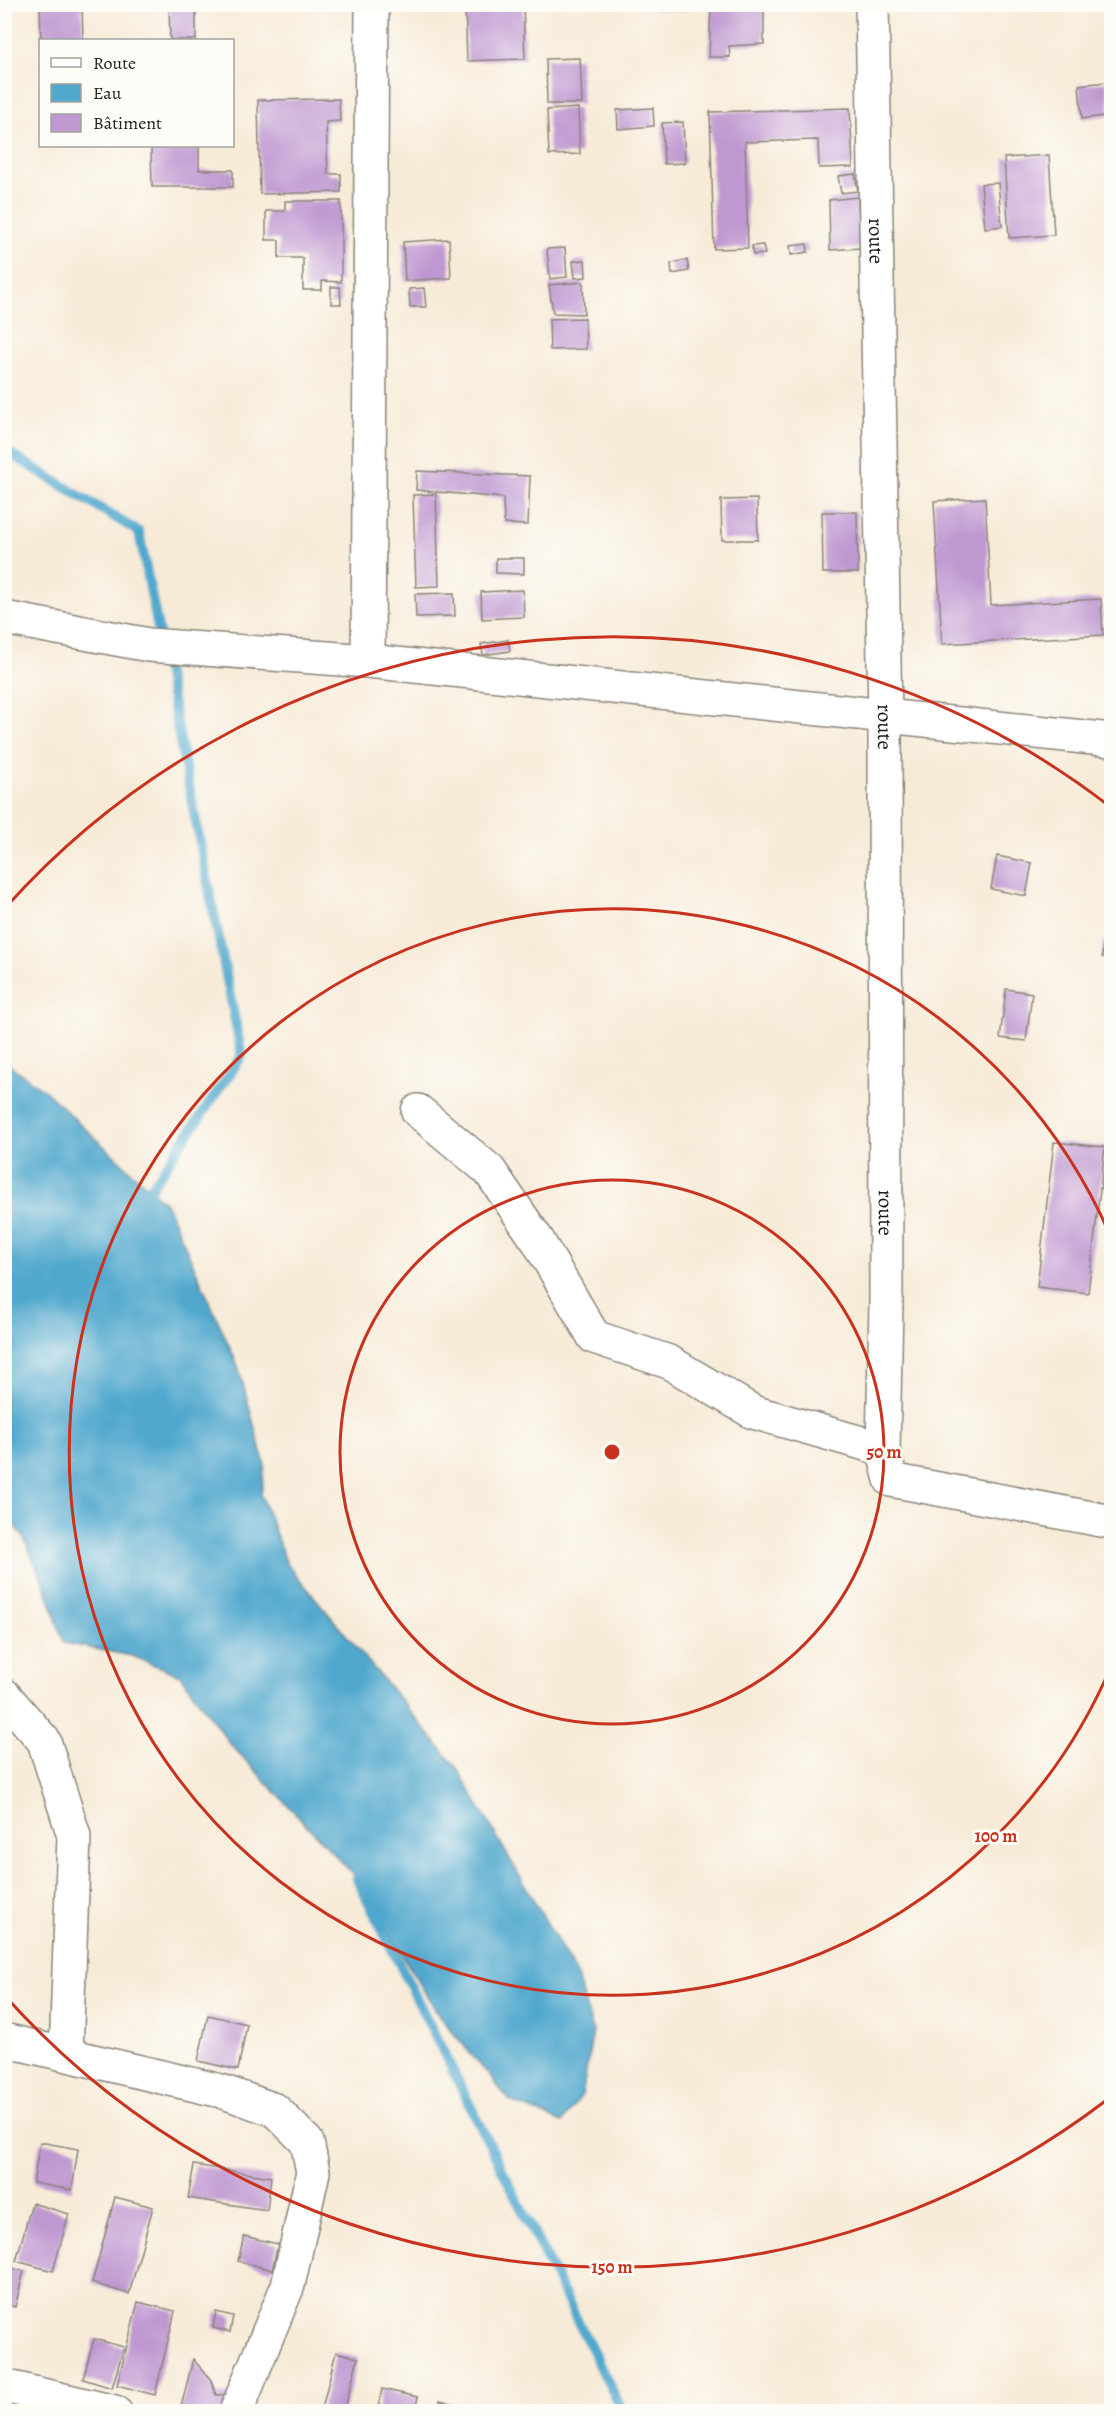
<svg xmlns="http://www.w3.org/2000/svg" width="1116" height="2416" font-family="Alegreya,serif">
<rect width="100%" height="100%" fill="#fdfcf7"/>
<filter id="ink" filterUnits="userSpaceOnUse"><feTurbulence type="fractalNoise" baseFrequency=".0167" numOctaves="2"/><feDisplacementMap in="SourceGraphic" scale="12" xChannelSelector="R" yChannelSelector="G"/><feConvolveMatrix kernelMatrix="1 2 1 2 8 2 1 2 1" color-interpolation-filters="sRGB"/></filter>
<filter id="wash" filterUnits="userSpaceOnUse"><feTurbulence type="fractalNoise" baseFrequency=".008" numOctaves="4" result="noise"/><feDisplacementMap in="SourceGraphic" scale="24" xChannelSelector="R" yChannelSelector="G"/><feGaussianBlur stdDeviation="1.35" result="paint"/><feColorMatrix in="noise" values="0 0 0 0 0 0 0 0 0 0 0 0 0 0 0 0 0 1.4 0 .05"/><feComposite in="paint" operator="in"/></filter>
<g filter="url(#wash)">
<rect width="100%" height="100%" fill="#f7ebd8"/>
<path fill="#51a8ce" stroke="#366275" stroke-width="1.5" d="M5,1062L44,1090L167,1205L238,1366L265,1465L261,1495L287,1564L457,1768L576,1973L593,2030L582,2095L562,2123L510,2101L440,2017L353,1874L231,1745L180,1675L132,1656L64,1643L46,1589L23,1536L5,1515Z"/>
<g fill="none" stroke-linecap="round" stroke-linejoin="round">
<g stroke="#51a8ce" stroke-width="10">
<path d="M4,450L139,532L242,1056L143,1200"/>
<path d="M357,1879L623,2412"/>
</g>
</g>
<g id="blocks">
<g fill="#bf98d1">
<path d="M82,4L83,40H41L40,5Z"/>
<path d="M465,4H523L525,59L467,61Z"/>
<path d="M653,4H687V11L653,9Z"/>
<path d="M711,4H764V44L729,46L730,57H709Z"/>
<path d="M169,6H196V40H170Z"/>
<path d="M580,58L582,104H547L546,59Z"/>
<path d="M1107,82L1110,115L1082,119L1079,85Z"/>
<path d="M339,99L340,121L326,122L328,174H341V192L260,194L258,100Z"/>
<path d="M578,108L580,154L549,155L547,110Z"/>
<path d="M653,108L654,126L618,129L617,110Z"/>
<path d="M850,108L853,167L819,168L818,140L745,142L748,248L714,249L710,112Z"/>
<path d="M683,122L685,163L664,164L662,123Z"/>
<path d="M151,146H199V170H233V187H152Z"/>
<path d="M1049,155L1054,235L1009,238L1004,158Z"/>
<path d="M855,174L858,191L841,193L838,176Z"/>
<path d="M998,183L1002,226L985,228L981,184Z"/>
<path d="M858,197L860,248L830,250L829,200Z"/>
<path d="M285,201H341V282L322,281V290H303V258H279V240H266V211H285Z"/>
<path d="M449,239L451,278L405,281L403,242Z"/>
<path d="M807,244L808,252L791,255L790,246Z"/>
<path d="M763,245L765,254L753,255L752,246Z"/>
<path d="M565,248L567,277L550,279L547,249Z"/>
<path d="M585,260L586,277L575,278L573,261Z"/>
<path d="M687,260L689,271L672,274L671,263Z"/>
<path d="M583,282L584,314L553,313L549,285Z"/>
<path d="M331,287H340L341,304H331Z"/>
<path d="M424,288L426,307H410L409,289Z"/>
<path d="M585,318L586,349L550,350L549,319Z"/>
<path d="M417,471L530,476L528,525L504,524L503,498L416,490Z"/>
<path d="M436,494L439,586L416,587L413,495Z"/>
<path d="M985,498L991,605L1101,599L1103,635L942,644L934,501Z"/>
<path d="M757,499L758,540H722L721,500Z"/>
<path d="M822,512H857L858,573H823Z"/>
<path d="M496,558H524V574L496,573Z"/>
<path d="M523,590L524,617L482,619L481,592Z"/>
<path d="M454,593L455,616L416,617L415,594Z"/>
<path d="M508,640L510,651L483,655L481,644Z"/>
<path d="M997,856L1032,863L1026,896L991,889Z"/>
<path d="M1103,941L1112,942V958L1102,957Z"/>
<path d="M1006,989L1032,993L1026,1041L1000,1038Z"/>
<path d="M1054,1142L1105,1147L1088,1293L1037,1287Z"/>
<path d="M208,2015L247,2024L238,2070L198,2061Z"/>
<path d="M40,2142L78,2149L72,2190L33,2183Z"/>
<path d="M194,2165L271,2177L267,2210L188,2198Z"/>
<path d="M115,2197L153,2207L129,2294L92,2283Z"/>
<path d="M32,2203L69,2214L53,2271L16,2261Z"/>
<path d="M244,2236L278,2244L272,2270L238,2261Z"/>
<path d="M4,2267L24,2271L15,2307L4,2304Z"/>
<path d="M138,2302L175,2311L155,2395L117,2385Z"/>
<path d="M216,2312L233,2316L230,2332L213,2328Z"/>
<path d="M94,2339L124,2347L112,2388L83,2379Z"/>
<path d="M336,2352L358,2358L344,2412H321Z"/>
<path d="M193,2359L211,2380L216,2395L233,2394L228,2412L180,2411Z"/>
<path d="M382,2389L418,2397L415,2412H377Z"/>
<path d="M440,2401L477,2411V2412H437Z"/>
</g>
</g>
</g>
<g filter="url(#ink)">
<use href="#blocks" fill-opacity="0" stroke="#8a847a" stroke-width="1.5"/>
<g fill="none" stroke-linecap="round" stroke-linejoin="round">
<defs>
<g id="minor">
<path id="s1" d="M872,4L885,716L886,1304L883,1449L891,1480L1112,1522"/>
<path d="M4,618L149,645L368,661L1112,740"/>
<path d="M368,661L372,4"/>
<path d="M418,1111L489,1170L538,1241L594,1337L669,1362L753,1412L883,1449"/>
<path d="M4,1695L44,1741L74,1836L66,2053"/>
<path d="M4,2040L221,2091L275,2110L307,2142L313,2172L288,2285L236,2412"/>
<path d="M4,2386L115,2412"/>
</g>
</defs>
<use href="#minor" stroke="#8a847a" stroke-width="36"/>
<use href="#minor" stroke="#fff" stroke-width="33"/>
</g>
</g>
<g fill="none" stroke="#c8321e" stroke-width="3">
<circle cx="612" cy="1452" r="272"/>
<path d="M1110 1669A543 543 0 1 1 1110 1235"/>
<path d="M1108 2099A815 815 0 0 1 6 1997M6 907A815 815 0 0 1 1108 805"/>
</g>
<g text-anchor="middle" stroke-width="6" stroke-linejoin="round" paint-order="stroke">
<g font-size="21" fill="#1c1c1c" stroke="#fdfcf7">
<text dy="7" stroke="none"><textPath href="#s1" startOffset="237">route</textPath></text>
<text dy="7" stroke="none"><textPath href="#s1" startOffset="723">route</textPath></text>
<text dy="7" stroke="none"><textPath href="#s1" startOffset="1209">route</textPath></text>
</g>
</g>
<circle cx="612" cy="1452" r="9" fill="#c8321e" stroke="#fdfcf7" stroke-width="3"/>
<g font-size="18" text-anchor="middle" font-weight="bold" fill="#c8321e" stroke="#fdfcf7" stroke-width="6" stroke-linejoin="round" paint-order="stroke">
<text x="884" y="1458">50 m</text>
<text x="996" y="1842">100 m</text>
<text x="612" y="2273">150 m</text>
</g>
<rect width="1116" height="2416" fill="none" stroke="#fdfcf7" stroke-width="24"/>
<rect x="39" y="39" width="195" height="108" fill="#fdfcf7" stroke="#a3a29f" stroke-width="1.5"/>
<rect x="51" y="58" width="30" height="9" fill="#ffffff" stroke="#a3a29f" stroke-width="1.5"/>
<text x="93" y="69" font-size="18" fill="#1c1c1c">Route</text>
<rect x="51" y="84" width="30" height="18" fill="#51a8ce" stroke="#a3a29f" stroke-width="1.5"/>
<text x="93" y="99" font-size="18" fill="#1c1c1c">Eau</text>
<rect x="51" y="114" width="30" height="18" fill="#bf98d1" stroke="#a3a29f" stroke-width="1.5"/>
<text x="93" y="129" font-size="18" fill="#1c1c1c">Bâtiment</text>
</svg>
